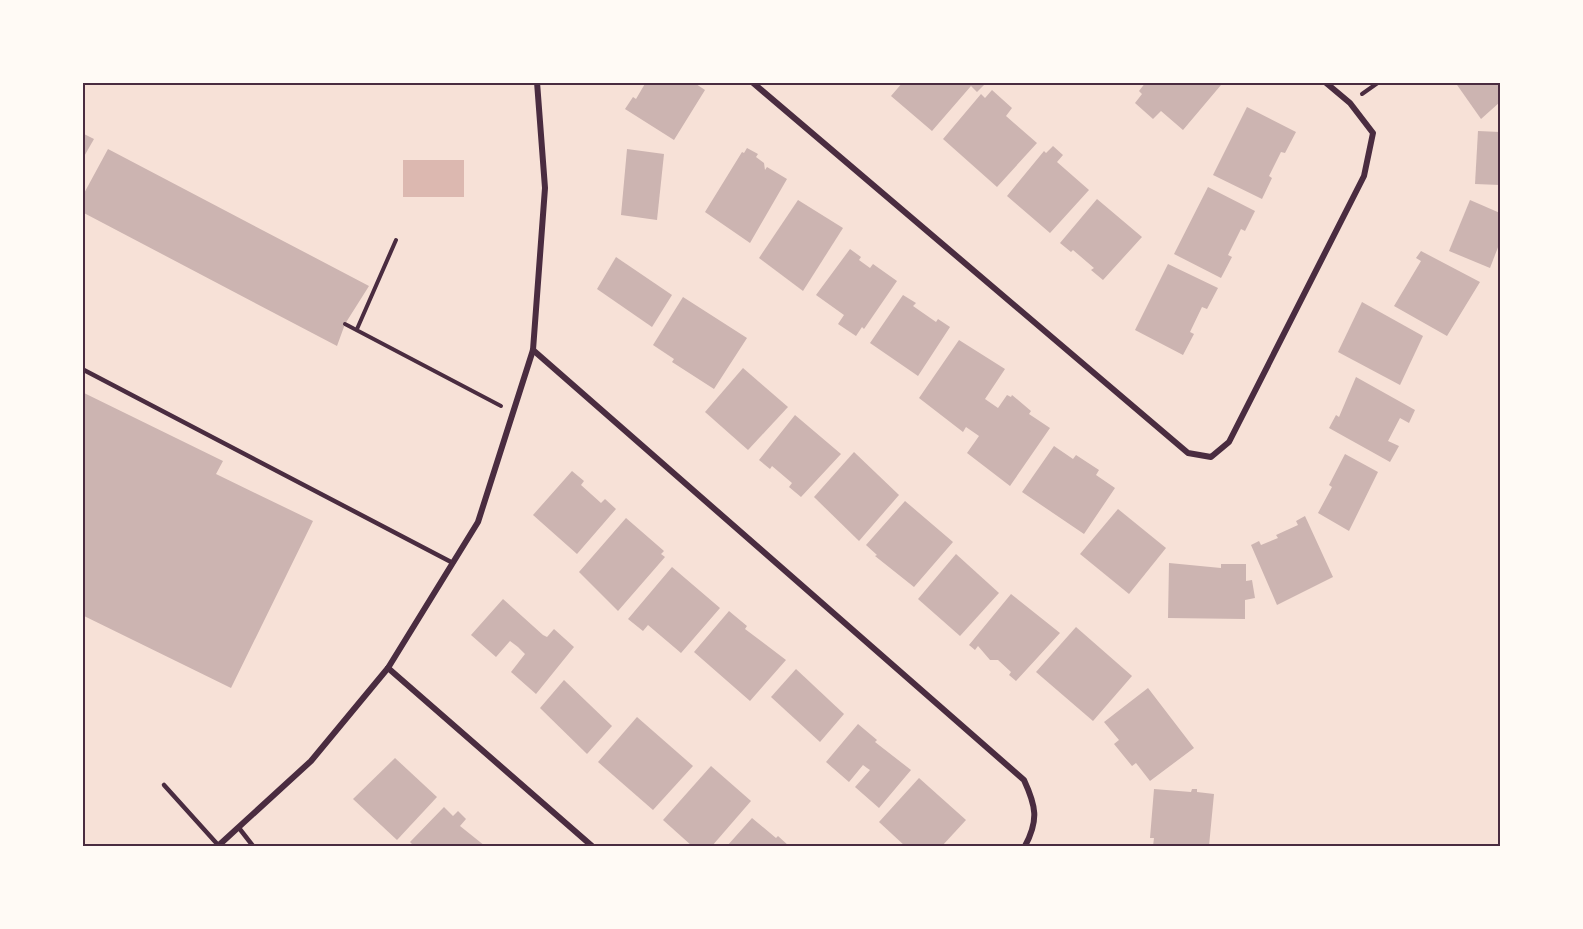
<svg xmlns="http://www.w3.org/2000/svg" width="1583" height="929" font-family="'DejaVu Sans',sans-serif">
<rect width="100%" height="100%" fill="#f7e1d7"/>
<rect fill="#dcb8b0" x="403" y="160" width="61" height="37"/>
<g fill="#ccb4b1">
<path d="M646,82H693L705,90L674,140L625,109L633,97L636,99Z"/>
<path d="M903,82H983L985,84L977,92L971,86L932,131L891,96Z"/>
<path d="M1146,82H1218L1221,85L1183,130L1161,111L1153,119L1135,103L1142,94L1139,91Z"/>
<path d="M1455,82H1500V102L1481,119Z"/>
<path d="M992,90L1012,108L1006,116L1037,143L997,187L943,139L981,94L985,98Z"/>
<path d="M1247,107L1296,132L1285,153L1281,152L1269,176L1272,178L1262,199L1213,175Z"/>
<path d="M1478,131L1500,132V185L1475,184Z"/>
<path d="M82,133L94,139L82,160Z"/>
<path d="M1053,146L1063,155L1057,162L1089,190L1050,233L1007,196L1044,151L1046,153Z"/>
<path d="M747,148L758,154L756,157L764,163L765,170L767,167L787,179L750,243L705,212L742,152L744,153Z"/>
<path d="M108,149L369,286L345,324L337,346L82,212V197Z"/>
<path d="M627,149L664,154L657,220L621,215Z"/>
<path d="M1208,187L1255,211L1245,231L1241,229L1228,255L1232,257L1221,278L1174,254Z"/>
<path d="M1097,199L1142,237L1103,280L1091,270L1094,268L1073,250L1071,252L1060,243Z"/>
<path d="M798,200L843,228L803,291L759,258Z"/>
<path d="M1470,200L1500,213V242L1490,268L1449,251Z"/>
<path d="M850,249L861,257L859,260L870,268L873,264L897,281L864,329L862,327L856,336L838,324L844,315L816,295Z"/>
<path d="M1421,251L1480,282L1447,336L1394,306L1421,261L1416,258Z"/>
<path d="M616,257L672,295L652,327L597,289Z"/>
<path d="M1168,264L1218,288L1207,309L1202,307L1190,332L1194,334L1183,355L1135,330Z"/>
<path d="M903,295L916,303L913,306L936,322L938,319L950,327L918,376L870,343Z"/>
<path d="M683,297L747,338L714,389L672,362L674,359L653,345Z"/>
<path d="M1362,302L1423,336L1400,385L1338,352Z"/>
<path d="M959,340L1005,369L985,399L998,408L1007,395L1011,397L1012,395L1031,411L1029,414L1050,428L1010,486L967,453L979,436L966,427L963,432L919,398Z"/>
<path d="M743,368L788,407L748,450L705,412Z"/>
<path d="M1356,377L1415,410L1409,423L1400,418L1388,441L1399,446L1390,462L1329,428L1336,415L1339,417Z"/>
<path d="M82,392L223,461L216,474L313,521L231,688L82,615Z"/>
<path d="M795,415L841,454L801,497L789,487L792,483L772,466L770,469L759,460Z"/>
<path d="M1054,446L1073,459L1076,455L1099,470L1096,475L1115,488L1084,534L1022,492Z"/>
<path d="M854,452L899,495L859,541L814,497Z"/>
<path d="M1345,454L1378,472L1349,531L1318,513L1332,487L1329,485Z"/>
<path d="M572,471L584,481L581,485L601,503L605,499L616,509L577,554L533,515Z"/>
<path d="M905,501L953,542L914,587L875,556L877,555L866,545Z"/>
<path d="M1118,509L1166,548L1129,594L1080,554Z"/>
<path d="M1305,516L1333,577L1277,605L1251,545L1259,541L1261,545L1278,538L1276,535L1298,525L1296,521Z"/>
<path d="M626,518L664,551L661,554L665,557L618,611L579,572Z"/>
<path d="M956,554L999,593L960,636L918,599Z"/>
<path d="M1169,563L1221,568V564H1246V581L1252,580L1255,598L1245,600V619L1168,618Z"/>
<path d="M672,567L720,608L681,653L648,625L643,631L628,619Z"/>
<path d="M1011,594L1060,633L1016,681L1009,675L1011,672L998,660H990L978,646L975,650L969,645Z"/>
<path d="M503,599L543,635L547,637L554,629L574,647L536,694L511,672L525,654L518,647L510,641L496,657L471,635Z"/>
<path d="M729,611L747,626L745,629L786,660L750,701L694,652Z"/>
<path d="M1076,627L1132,676L1093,721L1036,672Z"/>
<path d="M796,669L844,714L820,742L771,697Z"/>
<path d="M564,680L612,726L587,754L540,708Z"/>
<path d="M1148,688L1194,748L1150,781L1136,763L1132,766L1114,744L1119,740L1104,722Z"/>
<path d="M637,717L693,766L653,810L598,762Z"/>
<path d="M858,724L877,740L875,742L911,770L879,808L855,787L870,770L867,768L863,765L849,782L826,762Z"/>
<path d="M395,758L437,797L397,840L353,799Z"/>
<path d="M711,766L751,801L712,846H692L663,820Z"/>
<path d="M919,778L966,820L942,846H905L879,822Z"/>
<path d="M1154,789L1191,792L1192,789H1197V792L1214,794L1209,846H1153L1154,838H1150Z"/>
<path d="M444,807L453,816L458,811L466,819L460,826L485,846H414L410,842Z"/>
<path d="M752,818L776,838L778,836L789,846H727Z"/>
</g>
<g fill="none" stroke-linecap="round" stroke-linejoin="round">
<g stroke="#4a2c40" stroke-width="4">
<path d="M1362,94L1379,82"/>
<path d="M345,324L501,406"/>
<path d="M357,329L396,240"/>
</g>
<g stroke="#4a2c40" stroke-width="4.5">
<path d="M82,369L453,563"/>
<path d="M164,785L219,846"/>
<path d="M239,828L253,846"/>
</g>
<g stroke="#4a2c40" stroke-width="6">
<path d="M752,82L1188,453L1211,457L1229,442L1364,176L1373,133L1350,103L1325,82"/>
<path d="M533,350L1024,780C1036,806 1039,820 1025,846"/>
<path d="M388,668L592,846"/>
<path d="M218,846L311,761L388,668L478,522L533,350L545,188L537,82"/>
</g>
</g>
<rect width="1583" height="929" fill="none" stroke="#fffaf5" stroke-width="168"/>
<rect x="84" y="84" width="1415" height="761" fill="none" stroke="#4a2c40" stroke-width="2"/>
</svg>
